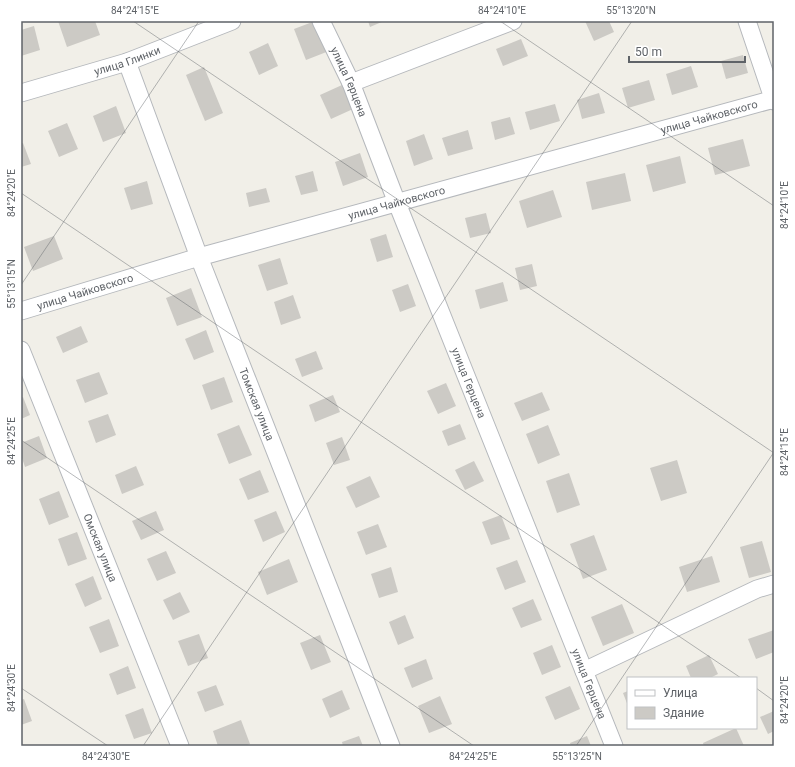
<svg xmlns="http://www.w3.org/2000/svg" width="795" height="767" font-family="Roboto,sans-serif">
<rect width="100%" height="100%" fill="#f1efe8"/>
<g fill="#cccac5">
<path d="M58,21H95L100,35L67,47Z"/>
<path d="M315,21L329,51L306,60L294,29Z"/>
<path d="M368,21H384L370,27Z"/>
<path d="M585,21H609L614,32L594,41Z"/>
<path d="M34,26L40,50L21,56V30Z"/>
<path d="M521,39L528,56L503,66L496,49Z"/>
<path d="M268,43L278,66L259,75L249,52Z"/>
<path d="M743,55L748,73L726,79L721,61Z"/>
<path d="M691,66L698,87L672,95L666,74Z"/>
<path d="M204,67L223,113L205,121L186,75Z"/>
<path d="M649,80L655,100L628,108L622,88Z"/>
<path d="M342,85L353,109L331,119L320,95Z"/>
<path d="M599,93L605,113L582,119L577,100Z"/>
<path d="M555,104L560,121L530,130L525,112Z"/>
<path d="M116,106L126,133L103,142L93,116Z"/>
<path d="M510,117L515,134L495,140L491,122Z"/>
<path d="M67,123L78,149L59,157L48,131Z"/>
<path d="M468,130L473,149L448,156L442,138Z"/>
<path d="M424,134L433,159L414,166L406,141Z"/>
<path d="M743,139L750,166L715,175L708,148Z"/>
<path d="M23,143L31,164L21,167V144Z"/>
<path d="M360,153L368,177L343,186L335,162Z"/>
<path d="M680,156L686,183L653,192L646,165Z"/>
<path d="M313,171L318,191L301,195L295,176Z"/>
<path d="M625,173L631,201L592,210L586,182Z"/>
<path d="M147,181L153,204L131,210L124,188Z"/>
<path d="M266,188L270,202L249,207L246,193Z"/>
<path d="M553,190L562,217L527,228L519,201Z"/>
<path d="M486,213L491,233L470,238L465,218Z"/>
<path d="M386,234L393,257L377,262L370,239Z"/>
<path d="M54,236L63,259L33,271L24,247Z"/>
<path d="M280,258L288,284L267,291L258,265Z"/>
<path d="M532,264L537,286L520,290L515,268Z"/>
<path d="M503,282L508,301L480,309L475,290Z"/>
<path d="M408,284L416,306L400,312L392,290Z"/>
<path d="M191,288L202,317L177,326L166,298Z"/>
<path d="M293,295L301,318L281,325L274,302Z"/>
<path d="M81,326L88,342L63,353L56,337Z"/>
<path d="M206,330L214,352L194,360L185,339Z"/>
<path d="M316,351L323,369L302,377L295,359Z"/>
<path d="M99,372L108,394L85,403L76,380Z"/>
<path d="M224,377L233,402L211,410L202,385Z"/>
<path d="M446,383L456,406L438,414L427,391Z"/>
<path d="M542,392L550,410L522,421L514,403Z"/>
<path d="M333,395L340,412L315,422L309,405Z"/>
<path d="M23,397L30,415L21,419V398Z"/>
<path d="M108,414L116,435L96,443L88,421Z"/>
<path d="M460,424L466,439L448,446L442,431Z"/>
<path d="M239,425L252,455L229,464L217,434Z"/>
<path d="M548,425L560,455L538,464L526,434Z"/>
<path d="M39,436L47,458L25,467L21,455V443Z"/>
<path d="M342,437L350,460L334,465L326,443Z"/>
<path d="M677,460L687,493L661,501L650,468Z"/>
<path d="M474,461L484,481L465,490L455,470Z"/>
<path d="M136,466L144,485L122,494L115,475Z"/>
<path d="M260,470L269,492L248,500L239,479Z"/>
<path d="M569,473L580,505L557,513L546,481Z"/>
<path d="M370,476L380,497L356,508L346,487Z"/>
<path d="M59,491L69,517L49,525L39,499Z"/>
<path d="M156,511L164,530L141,540L132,521Z"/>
<path d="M276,511L285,532L263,542L254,520Z"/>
<path d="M501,515L510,539L491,545L482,522Z"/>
<path d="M378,524L387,547L366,555L357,532Z"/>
<path d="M77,532L87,559L68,566L58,539Z"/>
<path d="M594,535L607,570L583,579L570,544Z"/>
<path d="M762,541L771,572L749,578L740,547Z"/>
<path d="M166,551L176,573L157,581L147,559Z"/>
<path d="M712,556L720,582L687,592L679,567Z"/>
<path d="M289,559L298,582L267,595L258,572Z"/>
<path d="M517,560L526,582L505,590L496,568Z"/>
<path d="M391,567L398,592L379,598L371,574Z"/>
<path d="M93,576L102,599L85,607L75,584Z"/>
<path d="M180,592L190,612L173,620L163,600Z"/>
<path d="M533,599L542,620L521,628L512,608Z"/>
<path d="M622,604L634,633L603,646L591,617Z"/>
<path d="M405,615L414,638L398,645L389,622Z"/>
<path d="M109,619L119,646L100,653L89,627Z"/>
<path d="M774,630V652L756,659L748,639Z"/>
<path d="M199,634L208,658L188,666L178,641Z"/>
<path d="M320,635L331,662L311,670L300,643Z"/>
<path d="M552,645L561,667L542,675L533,653Z"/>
<path d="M709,655L718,674L710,678H691L686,666Z"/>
<path d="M426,659L433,679L412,688L404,668Z"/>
<path d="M128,666L136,688L117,695L109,674Z"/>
<path d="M216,685L224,705L205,712L197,692Z"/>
<path d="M570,686L580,709L555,720L545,697Z"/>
<path d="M342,690L350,709L330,718L322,699Z"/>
<path d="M628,691V706L623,693Z"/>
<path d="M440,696L452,724L429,733L418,706Z"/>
<path d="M24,699L32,721L21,725V700Z"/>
<path d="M143,708L152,733L134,739L125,715Z"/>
<path d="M774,711V731L768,734L760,717Z"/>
<path d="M241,720L250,744L244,746H218L213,731Z"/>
<path d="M736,728L744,746H704L703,743Z"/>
<path d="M359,736L363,746H343L342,742Z"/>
<path d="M587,736L591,746H571L570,743Z"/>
</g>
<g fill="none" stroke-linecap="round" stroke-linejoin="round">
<defs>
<g id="street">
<path id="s1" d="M321,21L351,83L397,203L614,746"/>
<path d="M747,21L774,101"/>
<path id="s2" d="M127,62L199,257L391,746"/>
<path d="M351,83L513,21"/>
<path id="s3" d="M21,93L127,62L232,21"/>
<path id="s4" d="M21,311L199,257L774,99"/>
<path id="s5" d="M21,350L180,746"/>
<path d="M584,671L757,589L774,584"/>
</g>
</defs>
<use href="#street" stroke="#b5b8bc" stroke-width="19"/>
<use href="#street" stroke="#fff" stroke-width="17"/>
</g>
<path fill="none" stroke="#5f6368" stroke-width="1" stroke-opacity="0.45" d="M133,21L774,453M500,21L774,206M21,193L741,678M21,285L199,21M21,440L474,746M21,688L108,746M756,688L774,701M143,746L632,21M576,746L774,452"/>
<g text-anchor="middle" stroke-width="3.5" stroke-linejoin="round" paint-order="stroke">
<g font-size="11" fill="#5f6368" stroke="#fff">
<text dy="4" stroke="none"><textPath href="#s3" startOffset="111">улица Глинки</textPath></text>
<text dy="4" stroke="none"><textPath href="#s1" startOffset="67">улица Герцена</textPath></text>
<text dy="4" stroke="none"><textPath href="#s4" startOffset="715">улица Чайковского</textPath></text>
<text dy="4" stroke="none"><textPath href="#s4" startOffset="391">улица Чайковского</textPath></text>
<text dy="4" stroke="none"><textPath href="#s4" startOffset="67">улица Чайковского</textPath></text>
<text dy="4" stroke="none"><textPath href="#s1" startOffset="391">улица Герцена</textPath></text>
<text dy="4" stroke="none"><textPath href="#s2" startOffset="366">Томская улица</textPath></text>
<text dy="4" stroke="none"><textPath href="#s5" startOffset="213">Омская улица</textPath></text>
<text dy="4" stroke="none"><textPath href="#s1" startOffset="715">улица Герцена</textPath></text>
</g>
</g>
<rect width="795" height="767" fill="none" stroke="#ffffff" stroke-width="44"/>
<rect x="627" y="677" width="130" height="52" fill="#ffffff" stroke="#bfc1c3"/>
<rect x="635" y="690" width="20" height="6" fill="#ffffff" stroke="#bfc1c3"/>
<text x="663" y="697" font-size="12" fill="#5f6368">Улица</text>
<rect x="635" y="707" width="20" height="12" fill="#cccac5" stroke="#bfc1c3"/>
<text x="663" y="717" font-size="12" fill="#5f6368">Здание</text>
<path d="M629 56v6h116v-6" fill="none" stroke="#5f6368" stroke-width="2"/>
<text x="635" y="56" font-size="12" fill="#5f6368" stroke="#ffffff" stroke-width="3" paint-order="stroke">50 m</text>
<rect x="22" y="22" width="751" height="723" fill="none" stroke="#5f6368" stroke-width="1.5"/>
<g font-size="10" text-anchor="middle" fill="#5f6368">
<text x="135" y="14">84°24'15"E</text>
<text x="502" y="14">84°24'10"E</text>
<text x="631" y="14">55°13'20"N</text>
<text transform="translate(11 193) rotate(-90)" y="4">84°24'20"E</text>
<text transform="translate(784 205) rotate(-90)" y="4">84°24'10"E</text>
<text transform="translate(11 284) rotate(-90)" y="4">55°13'15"N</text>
<text transform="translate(11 441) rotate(-90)" y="4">84°24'25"E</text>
<text transform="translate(784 452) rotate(-90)" y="4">84°24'15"E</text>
<text transform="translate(11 688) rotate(-90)" y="4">84°24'30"E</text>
<text transform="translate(784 700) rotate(-90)" y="4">84°24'20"E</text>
<text x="106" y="760">84°24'30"E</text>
<text x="473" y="760">84°24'25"E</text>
<text x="577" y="760">55°13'25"N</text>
</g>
</svg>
